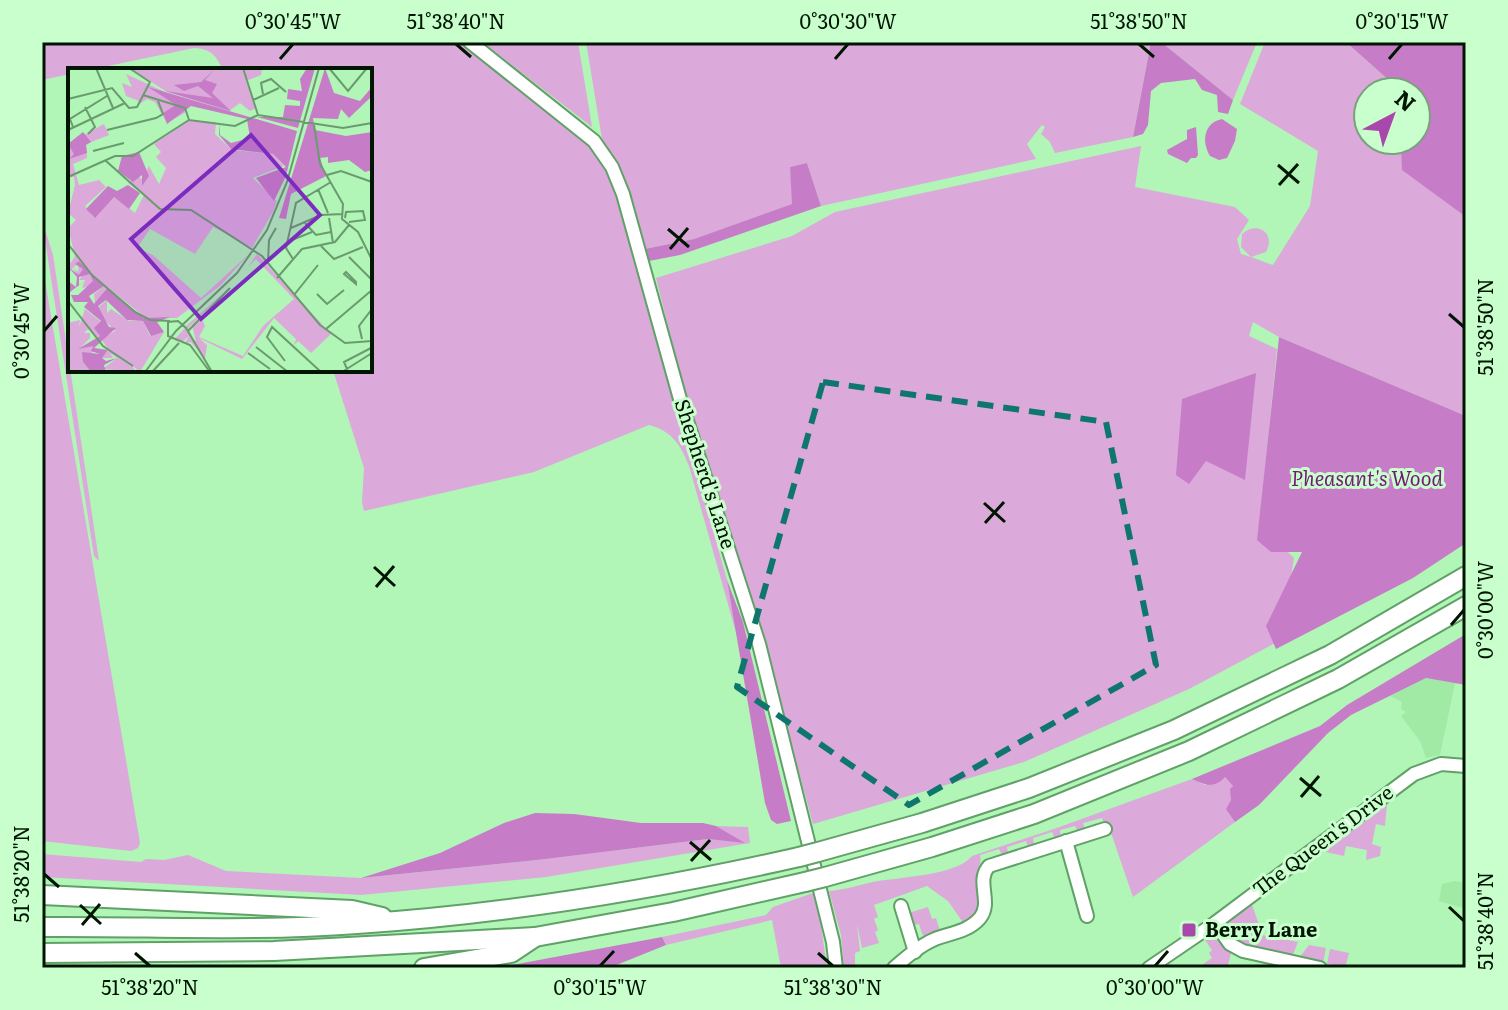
<svg xmlns="http://www.w3.org/2000/svg" width="1508" height="1010" font-family="Literata,serif">
<rect width="100%" height="100%" fill="#b1f5b7"/>
<g fill="#a0eaa6">
<path d="M1426,678L1455,683L1440,755L1426,758L1420,741L1401,716L1406,712L1401,709L1402,702L1390,696Z"/>
<path d="M1455,881L1466,883V909L1439,901L1442,884Z"/>
</g>
<g fill="#dca9db">
<path d="M42,42H466L594,148L609,171L638,264L727,580L737,636L689,466C681,445 672,431 649,425L534,472L364,511L362,502L364,468L333,370H370V70H223C216,55 211,49 194,48L89,70H70V74L42,80Z"/>
<path d="M482,42H578L592,127Z"/>
<path d="M586,42H1151L1133,137L1055,153L1050,142L1041,134L1045,127L1042,125L1027,144L1036,159L821,206L807,163L790,167L793,204L694,239L645,249L615,161L602,139Z"/>
<path d="M1161,42H1257L1233,100Z"/>
<path d="M1265,42H1346L1402,92H1368V140H1408L1401,149L1403,170L1466,217V416L1279,337L1253,322L1249,336L1277,349L1258,538L1275,540L1294,558L1281,640L1189,689L1024,762L813,824L769,661L686,398L656,278L792,236L835,212L1141,146L1135,187L1235,207L1249,220L1237,239L1241,254L1251,257L1241,247L1242,234C1258,220 1276,234 1266,252L1251,257L1273,265L1310,206L1318,151L1240,104Z"/>
<path d="M42,220L53,255L99,561L94,556Z"/>
<path d="M42,263L140,843L138,848L131,851L42,841Z"/>
<path d="M1225,777L1233,786L1230,804L1235,822L1133,897L1108,824H1104L1102,818L1083,823L1085,830L1078,832L1075,826L1060,830L1061,837L1055,839L1052,832L1033,838L1034,845L1028,847L1026,841L1007,847L1008,853L1002,855L999,849L980,855C982,864 978,865 977,874C973,897 989,907 964,924L948,901L927,886L874,905L878,917L874,919L878,930L875,932L879,943L862,948L857,924L860,951L855,953V968H844L841,935L829,891C844,890 859,885 873,882C898,877 956,876 972,856L1054,829L1192,779L1205,785Z"/>
<path d="M1387,804L1385,826L1376,824L1372,844L1381,847L1380,856L1366,860L1367,850L1346,846L1344,856L1326,852L1325,850Z"/>
<path d="M716,826L748,827L750,843L546,877L361,895L42,877V854L141,862L146,859L164,860L188,855L226,871L361,878L546,859L708,839L742,842Z"/>
<path d="M813,893L820,918L827,968H781L772,920L666,945L662,937L766,915L773,907Z"/>
<path d="M1252,905L1262,933L1228,926V922Z"/>
<path d="M928,907L932,919L936,918L940,931L923,936L919,924L913,925L909,913Z"/>
<path d="M1226,928L1298,942L1292,957C1268,952 1237,952 1226,928Z"/>
<path d="M1211,935L1231,953L1228,965L1232,968H1198L1212,958L1209,953L1212,950L1205,940Z"/>
<path d="M1309,945L1326,948L1323,963L1299,958Z"/>
<path d="M1330,949L1349,953L1345,968L1327,964Z"/>
</g>
<g fill="#c77cc8">
<path d="M1151,42H1161L1233,100L1228,114L1218,112L1217,95L1202,90L1195,79L1161,83L1151,91L1148,125L1143,134L1133,137Z"/>
<path d="M1346,42H1466V217L1402,170L1401,149L1408,140H1416V130L1428,116L1416,105V92H1402Z"/>
<path d="M1222,119L1237,129L1235,141L1227,158L1219,160L1210,156C1201,141 1204,123 1222,119Z"/>
<path d="M1196,127L1198,155L1196,158H1191L1187,163L1168,154L1167,150L1187,139V130Z"/>
<path d="M807,163L821,206L680,255L649,261L645,249L694,239L792,204L790,167Z"/>
<path d="M1279,337L1466,416V543L1413,578L1276,649L1266,626L1302,552H1271L1257,540Z"/>
<path d="M1256,373L1245,480L1206,461L1189,484L1176,475L1182,399Z"/>
<path d="M727,580L743,622L791,821L777,824L771,820L765,803Z"/>
<path d="M1466,634V685L1426,678L1351,715L1328,733L1259,805L1235,822L1226,809L1231,800L1230,789L1233,786L1225,777C1214,789 1205,785 1192,779L1320,726L1347,705Z"/>
<path d="M535,813L574,814L641,823H703L716,826L745,843L708,839L546,859L361,878L440,853L504,823Z"/>
<path d="M662,937L666,945L609,968H496Z"/>
</g>
<g fill="none" stroke-linecap="round" stroke-linejoin="round">
<defs>
<g id="minor">
<path d="M470,42L594,141L612,167L623,194L680,399L759,644L833,942L836,968"/>
<path d="M1066,841L1087,916"/>
<path d="M901,906L915,952"/>
<path d="M1215,923L1230,944L1243,951L1320,968"/>
<path d="M894,968C905,958 921,945 935,939C950,933 968,932 980,918C993,902 975,881 989,866L1105,829"/>
<path d="M1149,968L1215,923L1414,774L1441,764L1466,766"/>
</g>
<g id="highway">
<path d="M818,852L922,823L1029,788L1174,730L1330,655L1466,576"/>
<path d="M825,877L932,847L1034,814L1189,751L1338,679L1466,606"/>
<path d="M42,895L352,910L382,917"/>
<path d="M42,927C147,926 252,932 357,924C506,914 653,890 799,857"/>
<path d="M42,953L274,951L535,937L673,912L805,882"/>
<path d="M424,968L511,953L535,937"/>
</g>
</defs>
<use href="#minor" stroke="#60a167" stroke-width="16"/>
<use href="#highway" stroke="#60a167" stroke-width="22"/>
<use href="#minor" stroke="#fff" stroke-width="12"/>
<use href="#highway" stroke="#fff" stroke-width="18"/>
<defs>
<g id="highway-bridge">
<path d="M799,857L818,852"/>
<path d="M805,882L825,877"/>
</g>
</defs>
<use href="#highway-bridge" stroke="#60a167" stroke-width="22" stroke-linecap="butt"/>
<use href="#highway-bridge" stroke="#fff" stroke-width="18"/>
</g>
<path fill="none" stroke="#0f766e" stroke-width="6" stroke-dasharray="16 10" stroke-linejoin="round" d="M823,382L1106,422L1156,665L909,805L737,687Z"/>
<path fill="none" stroke="#001502" stroke-width="3" d="M456,44L471,57M1139,44L1154,57M280,59L293,44M835,59L848,44M1389,59L1402,44M1278,165L1299,183M1279,185L1298,164M668,229L689,247M670,249L688,228M1449,314L1464,327M44,331L57,316M984,503L1005,522M985,523L1004,502M374,567L395,586M376,587L394,566M1451,625L1464,610M1300,778L1321,796M1301,797L1319,776M690,842L711,860M691,861L710,840M44,874L59,887M80,905L101,924M1449,907L1464,921M82,925L100,904M135,953L150,966M818,953L833,966M600,966L614,951M1155,966L1168,951"/>
<rect fill="#aa47ad" stroke="#c9ffcd" stroke-width="3" x="1181" y="922" width="16" height="16" rx="4"/>
<g text-anchor="middle" stroke-width="6" stroke-linejoin="round" paint-order="stroke">
<g font-size="20" fill="#001502" stroke="#c9ffcd">
<text transform="translate(705 474) rotate(72)" y="7">Shepherd's Lane</text>
<text transform="translate(1323 841) rotate(-37)" y="7">The Queen's Drive</text>
</g>
<g font-size="20" font-style="italic" fill="#751978" stroke="#c9ffcd">
<text x="1367" y="486">Pheasant's Wood</text>
</g>
<g font-size="20" font-weight="bold" fill="#001502" stroke="#c9ffcd" text-anchor="start">
<text x="1205" y="937">Berry Lane</text>
</g>
</g>
<g transform="translate(68 68)">
<rect width="304" height="304" fill="#b1f5b7"/>
<path d="M62,0H194L193,7L178,13L188,40L182,43L172,35L161,43L99,24ZM58,6L99,25L118,44L99,55L87,34L79,31L70,37L71,33L58,28L54,15L64,19ZM121,53L148,54L147,66L164,82L205,86L216,98L185,110L209,133L205,144L184,180L145,159L127,186L82,161L69,180L85,187L133,230L181,186L153,217L109,250H78L39,219L27,236L26,226L36,218L25,210L29,217L14,220L17,212H11L17,205L10,208L5,200L10,204L11,196L16,200L12,193L0,205V189L3,195L7,188L0,160L8,152L0,145L7,117L6,109H0V76L36,56L41,67L18,76L19,90L5,96L11,117L31,112L38,119L17,138L25,149L46,129L67,145L76,127L60,115L69,108L74,111L81,98L91,116L98,100L88,89L93,84L86,76ZM189,186L263,266L243,285L230,273L226,277L228,271L206,250L174,291L131,270L139,277L137,291L123,274L117,275L121,268L114,274L106,272L117,260L121,264L118,258L161,220L120,260L125,272L128,273L124,257L161,222L134,251L137,258L131,269L175,288L195,258L226,231L188,191L180,199ZM39,232V245L43,241L61,253H75L82,268L96,264L72,304L65,298L67,304L35,301L49,290L42,285L45,290H33L41,282L33,271L47,263L27,242ZM17,241L33,254L28,259L32,267L29,270L20,261L16,265H22V270L11,281L27,272L29,273L23,281L28,283L16,288L15,294L23,304H0V255L12,252L11,259Z" fill="#dca9db"/>
<path d="M239,0H247L230,60L189,49H215L217,37L232,38V33L219,31L220,21L234,23L232,11ZM257,0L266,25L292,33L304,19V28L281,50L273,41L270,51L245,50L247,62L278,68L304,64V102L297,104L281,92L260,95V89L252,90L258,108L223,126L218,151L211,150ZM146,2L137,12L149,16L144,25L163,43L97,23L145,30L130,18L116,23L106,17L133,14ZM80,19L229,63L218,108L206,133L188,110L218,99L205,86L163,81L151,67L152,55V67L163,75L182,70L179,51L123,38L99,56L95,45L108,37ZM15,64L23,74L18,77L19,85L1,91L6,86L0,76ZM71,84L81,108L74,118V107L65,114L50,103L54,88ZM60,117L72,125L61,141L46,129L27,150L18,141L40,118L49,123ZM11,193L36,218L21,228L26,236L39,220L76,250L102,249L89,254L96,264L83,268L75,253L59,252L38,232L30,238L41,259L48,260L26,280L40,282L34,290L38,293L49,290L36,297L38,304H23L15,294L14,284L32,286L23,283L25,278L10,281L32,268L26,260L33,253L16,239L20,234H6L3,227H10L25,213L22,206L11,209V217L18,212L2,224L0,213L8,219L9,209L1,200L11,207L15,201L7,196Z" fill="#c77cc8"/>
<path fill="none" stroke="#6a9b6f" stroke-width="2" d="M28,0L45,40M175,0L190,47M261,0L280,23L299,0M195,26L193,15L203,11L218,24M75,27L117,40L121,52M0,31L44,20L61,40L69,39L82,14L61,0M185,32L211,20M17,39L27,59L20,66M246,57L252,96L275,136L274,151L290,164L304,192M5,59L2,51L39,28M0,62L57,35M39,62L88,50L95,46L90,33M25,83L56,75M38,93L92,141L123,142L194,188L252,257L277,275L304,273M259,107L273,103L304,114M0,109L47,88H65L121,52L167,58L190,47L275,60L304,55M250,121L260,145M261,150L265,175M277,150L278,144L295,143L297,152L281,154M237,155L248,167L263,164M223,160L253,147L274,146M219,174L244,164M0,176L24,207L67,244L82,252L102,253M253,178L266,191L295,179M281,189L304,212M225,191L218,180L228,135L263,114M200,195L201,172L208,160M278,204L288,214V216L276,206ZM209,210L234,181L267,174L281,157M249,226L259,236L276,222M226,227L250,197M0,233L35,278L65,298M258,261L304,222M120,263L162,220M294,271L291,258L304,241M188,279L220,304M180,285L202,301M217,293L199,269L204,259L253,304M279,301L276,294L303,280M77,304L108,263L169,205L199,162L219,114L251,0M84,304L111,275M142,304L122,277L100,268V254L110,253L118,260L144,304M274,304L304,285"/>
<path fill="#7b2cbf" fill-opacity="0.15" stroke="#7b2cbf" stroke-width="4" d="M183,67L252,147L133,251L63,171Z"/>
<rect width="304" height="304" fill="none" stroke="#001502" stroke-width="4"/>
</g>
<rect width="1508" height="1010" fill="none" stroke="#c9ffcd" stroke-width="88"/>
<g transform="translate(1392 116) rotate(41)"><circle r="38" fill="#c9ffcd" stroke="#79a17c" stroke-width="2"/>
<path d="M0-6L14 30L0 20L-14 30Z" fill="#aa47ad"/>
<text y="-12" font-size="22" font-weight="bold" text-anchor="middle" fill="#001502">N</text>
</g>
<rect x="44" y="44" width="1420" height="922" fill="none" stroke="#001502" stroke-width="3"/>
<g font-size="20" text-anchor="middle" fill="#001502">
<text x="293" y="29">0°30'45"W</text>
<text x="456" y="29">51°38'40"N</text>
<text x="848" y="29">0°30'30"W</text>
<text x="1139" y="29">51°38'50"N</text>
<text x="1402" y="29">0°30'15"W</text>
<text transform="translate(1486 327) rotate(-90)" y="7">51°38'50"N</text>
<text transform="translate(22 331) rotate(-90)" y="7">0°30'45"W</text>
<text transform="translate(1486 610) rotate(-90)" y="7">0°30'00"W</text>
<text transform="translate(22 874) rotate(-90)" y="7">51°38'20"N</text>
<text transform="translate(1486 921) rotate(-90)" y="7">51°38'40"N</text>
<text x="150" y="995">51°38'20"N</text>
<text x="600" y="995">0°30'15"W</text>
<text x="833" y="995">51°38'30"N</text>
<text x="1155" y="995">0°30'00"W</text>
</g>
</svg>
